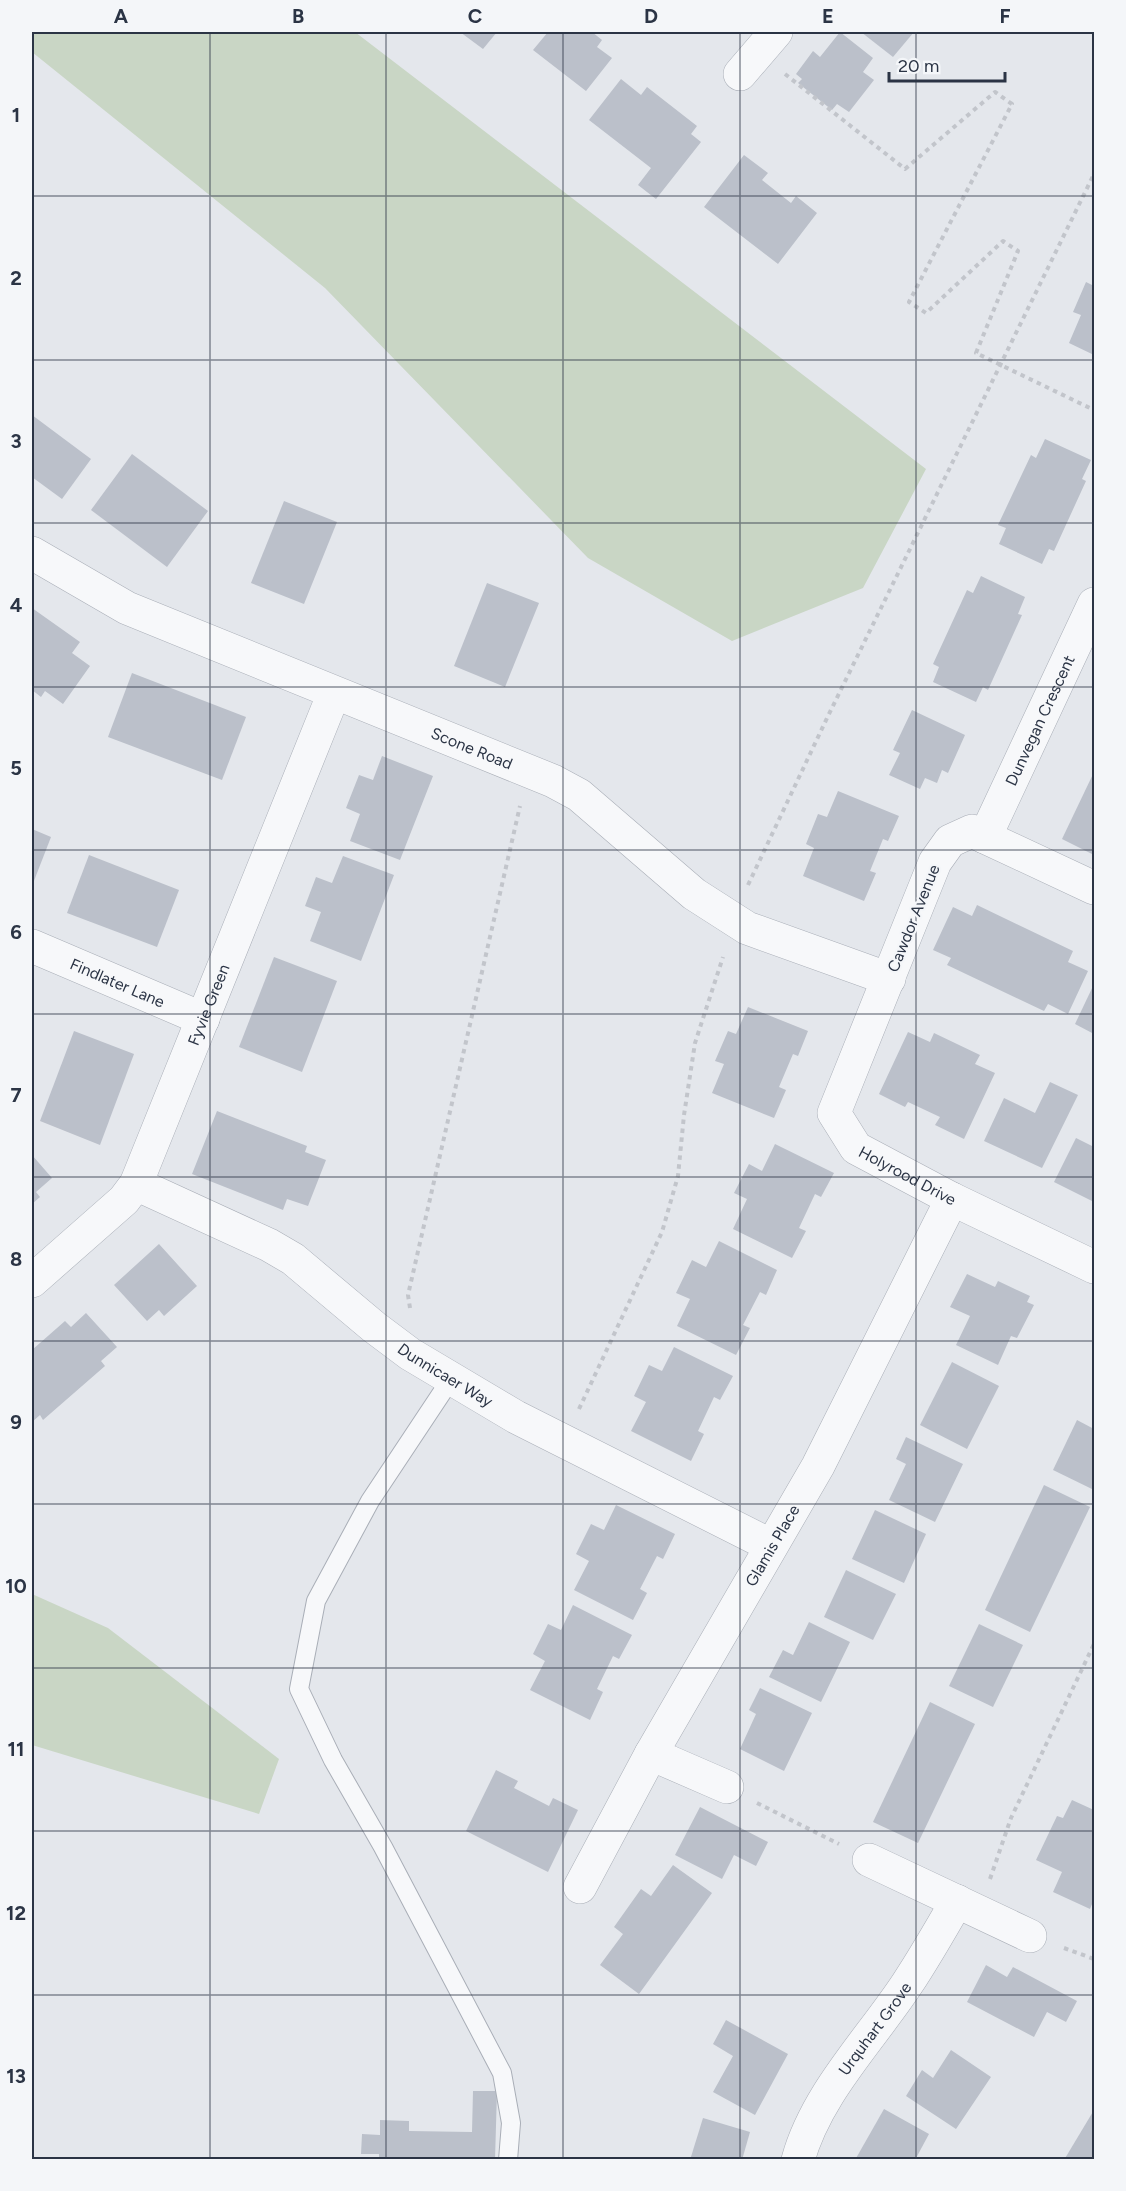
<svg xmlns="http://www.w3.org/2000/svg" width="1126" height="2191" font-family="Figtree,sans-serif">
<rect width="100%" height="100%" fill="#e4e7ec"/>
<g fill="#c9d6c5">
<path d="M32,32H355L926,469L863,588L732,641L588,558L325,288L32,52Z"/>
<path d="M32,1594L108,1628L279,1759L259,1814L32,1745Z"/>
</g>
<g fill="#bbc0ca">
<path d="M460,32H497L483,49Z"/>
<path d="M548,32H592L602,40L597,47L612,58L586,91L533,50Z"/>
<path d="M840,32L873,58L863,72L874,80L849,112L837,104L832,110L798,83L802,79L796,74L813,51L820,57Z"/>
<path d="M861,32H914L893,57Z"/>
<path d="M621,79L641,95L647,87L697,126L691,134L701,142L656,199L638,185L651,168L589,120Z"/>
<path d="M744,155L768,173L762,180L791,203L796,196L817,213L778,264L704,207Z"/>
<path d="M1086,282L1094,286V355L1069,343L1081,315L1073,312Z"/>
<path d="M32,415L91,459L62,499L32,477Z"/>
<path d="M1045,439L1091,460L1082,479L1086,481L1054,551L1049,549L1042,564L999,544L1006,528L998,525L1031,455L1036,458Z"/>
<path d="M132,454L208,511L167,567L91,510Z"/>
<path d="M284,501L337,522L304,604L251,583Z"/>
<path d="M981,576L1025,597L1018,614L1022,615L988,690L983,687L976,702L933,682L939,667L933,664L967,590L973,593Z"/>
<path d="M487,583L539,603L505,687L454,666Z"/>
<path d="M32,608L80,642L72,653L90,666L63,704L45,691L41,697L32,690Z"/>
<path d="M132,673L246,717L222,780L108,737Z"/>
<path d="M912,710L965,735L948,773L942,770L937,783L925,778L920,789L889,775L900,753L893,750Z"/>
<path d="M382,756L433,776L400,860L350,841L360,814L346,808L359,775L373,780Z"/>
<path d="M1094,772V855L1062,839Z"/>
<path d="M838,791L899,816L888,841L883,839L870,871L876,873L864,901L803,876L814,848L806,844L818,814L827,817Z"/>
<path d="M32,829L51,837L32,886Z"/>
<path d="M89,855L179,890L157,947L67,913Z"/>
<path d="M343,856L394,875L361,961L310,941L321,912L305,906L316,877L332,883Z"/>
<path d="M977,905L1073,951L1068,962L1088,971L1068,1014L1048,1004L1044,1011L947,965L951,958L933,950L953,907L972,916Z"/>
<path d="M274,957L337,981L302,1072L239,1047Z"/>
<path d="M1094,984V1034L1075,1024Z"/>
<path d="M748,1007L808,1031L798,1056L793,1054L779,1087L786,1090L774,1118L712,1093L724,1064L715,1061L728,1031L736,1034Z"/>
<path d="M74,1031L134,1054L100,1145L40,1121Z"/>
<path d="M908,1032L930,1042L934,1033L980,1055L975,1064L995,1073L964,1139L935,1125L940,1117L908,1102L905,1107L879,1094Z"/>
<path d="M1050,1082L1078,1095L1042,1168L984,1141L1004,1098L1035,1113Z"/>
<path d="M217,1111L307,1146L305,1152L326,1160L308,1206L287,1199L283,1210L192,1174Z"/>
<path d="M1076,1138L1094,1147V1202L1054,1182Z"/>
<path d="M775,1144L834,1173L821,1197L815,1194L799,1228L806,1231L792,1258L733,1229L747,1199L734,1193L749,1164L762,1171Z"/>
<path d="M32,1155L52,1178L36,1192L40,1197L32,1204Z"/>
<path d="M719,1241L777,1270L766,1295L760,1292L743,1325L750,1328L736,1355L677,1326L690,1299L676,1293L692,1260L706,1267Z"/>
<path d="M159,1244L197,1286L164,1316L159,1310L147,1321L114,1285Z"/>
<path d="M967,1274L995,1287L998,1281L1030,1296L1027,1302L1034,1305L1017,1338L1011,1336L998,1365L956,1345L970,1316L950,1307Z"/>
<path d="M86,1313L117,1347L101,1361L105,1366L43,1420L40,1415L32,1422V1350L65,1321L71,1327Z"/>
<path d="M674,1347L733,1376L720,1400L714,1397L698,1431L704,1434L691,1461L631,1431L646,1402L634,1396L649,1365L662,1371Z"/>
<path d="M952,1362L999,1386L967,1449L920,1425Z"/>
<path d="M1077,1420L1094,1429V1490L1053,1470Z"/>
<path d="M906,1437L963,1464L935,1522L889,1500L906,1464L896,1459Z"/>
<path d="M1044,1485L1090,1507L1030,1632L985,1610Z"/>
<path d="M616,1505L675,1534L663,1559L657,1556L640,1589L647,1593L633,1620L574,1590L589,1561L576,1554L591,1524L604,1530Z"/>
<path d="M875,1510L926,1534L904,1583L852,1559Z"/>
<path d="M846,1570L896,1594L873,1640L824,1617Z"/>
<path d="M573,1605L632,1635L619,1659L613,1656L597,1689L603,1692L590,1720L530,1690L545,1661L533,1654L548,1624L561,1630Z"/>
<path d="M809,1622L850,1642L821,1702L769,1677L783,1650L793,1655Z"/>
<path d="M979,1624L1023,1645L993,1707L949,1686Z"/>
<path d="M760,1688L812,1713L784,1771L740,1749L756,1714L749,1710Z"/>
<path d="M930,1702L975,1724L918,1843L873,1822Z"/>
<path d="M496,1770L518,1781L514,1788L549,1806L553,1798L578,1810L548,1872L466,1831Z"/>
<path d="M1072,1800L1094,1810V1899L1090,1909L1053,1892L1062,1872L1036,1860L1057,1816L1063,1818Z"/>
<path d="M700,1807L768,1842L756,1866L734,1855L722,1879L675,1855Z"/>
<path d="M673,1865L712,1893L639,1994L600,1965L623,1934L614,1927L641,1889L651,1896Z"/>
<path d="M986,1965L1007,1977L1013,1967L1077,2001L1066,2022L1047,2012L1034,2037L967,2002Z"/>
<path d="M726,2020L788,2054L755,2115L713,2092L733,2056L713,2044Z"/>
<path d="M951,2050L991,2077L956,2129L906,2096L922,2070L933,2078Z"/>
<path d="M473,2091H497L495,2160H379V2154H361L362,2134L380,2135V2120L409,2121V2131L472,2132Z"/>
<path d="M884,2109L929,2134L915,2160H855Z"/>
<path d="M1094,2110V2160H1064Z"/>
<path d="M703,2118L750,2132L742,2160H690Z"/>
</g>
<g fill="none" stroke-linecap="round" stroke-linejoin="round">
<defs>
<path id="service" d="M451,1379L370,1501L316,1601L299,1689L333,1760L383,1847L502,2073L511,2123L508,2160"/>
<g id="minor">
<path d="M740,74L776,32"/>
<path id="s1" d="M32,553L127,608L553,781L579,795L694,894L747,928L889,979"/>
<path id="s2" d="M985,837L1094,604"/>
<path id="s3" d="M1094,888L972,831L950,841L935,862L834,1113L856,1148L952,1199L1094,1267"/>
<path id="s4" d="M32,946L203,1019"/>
<path id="s5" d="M136,1184L269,1245L293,1259L374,1327L410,1354L516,1417L770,1545"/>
<path id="s6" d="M32,1281L124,1200L136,1184L334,693"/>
<path d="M651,1754L727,1787"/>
<path d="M869,1860L1030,1936"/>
<path id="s7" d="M580,1887L651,1754L818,1466L952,1199"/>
<path id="s8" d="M798,2160C816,2094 870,2040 907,1984C925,1957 941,1929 957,1901"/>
</g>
</defs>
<use href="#service" stroke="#a9aeb7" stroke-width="20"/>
<use href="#minor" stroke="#a9aeb7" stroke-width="34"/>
<g stroke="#c2c5cb" stroke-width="4" stroke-dasharray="4.5 4.5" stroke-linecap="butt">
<path d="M785,74L905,169L995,92L1012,104L909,302L926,313L1003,241L1018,251L976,353L1094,410"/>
<path d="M748,885L828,716L1094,174"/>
<path d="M410,1308L408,1295L520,806"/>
<path d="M579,1409L662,1232L678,1176L684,1115L695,1043L723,957"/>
<path d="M757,1803L839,1844"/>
<path d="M990,1879L1011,1818L1094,1644"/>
<path d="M1064,1948L1094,1959"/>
</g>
<use href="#service" stroke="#f7f8fa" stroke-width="18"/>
<use href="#minor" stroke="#f7f8fa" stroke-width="33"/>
</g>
<path fill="none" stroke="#2b3445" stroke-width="1.5" stroke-opacity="0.55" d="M210,32V2160M386,32V2160M563,32V2160M740,32V2160M916,32V2160M32,196H1094M32,360H1094M32,523H1094M32,687H1094M32,850H1094M32,1014H1094M32,1177H1094M32,1341H1094M32,1504H1094M32,1668H1094M32,1831H1094M32,1995H1094"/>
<g text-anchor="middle" stroke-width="4.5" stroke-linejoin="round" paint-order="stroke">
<g font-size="16" fill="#2b3445" stroke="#f4f6f9">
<text dy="6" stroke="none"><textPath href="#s2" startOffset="129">Dunvegan Crescent</textPath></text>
<text dy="6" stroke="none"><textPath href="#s1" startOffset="482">Scone Road</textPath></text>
<text transform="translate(913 918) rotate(-68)" y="6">Cawdor Avenue</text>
<text dy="6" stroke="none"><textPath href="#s4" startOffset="93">Findlater Lane</textPath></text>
<text dy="6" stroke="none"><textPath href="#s6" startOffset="336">Fyvie Green</textPath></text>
<text dy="6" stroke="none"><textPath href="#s3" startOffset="555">Holyrood Drive</textPath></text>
<text dy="6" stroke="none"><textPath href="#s5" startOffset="366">Dunnicaer Way</textPath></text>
<text dy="6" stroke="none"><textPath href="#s7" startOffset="392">Glamis Place</textPath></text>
<text dy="6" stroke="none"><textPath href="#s8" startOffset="153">Urquhart Grove</textPath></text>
</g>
</g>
<rect width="1126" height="2191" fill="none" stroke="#f4f6f9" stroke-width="66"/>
<path d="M889 72v9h116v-9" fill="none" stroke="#2b3445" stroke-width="3"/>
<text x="898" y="72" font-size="18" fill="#2b3445" stroke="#f4f6f9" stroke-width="4.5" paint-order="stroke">20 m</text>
<rect x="33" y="33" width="1060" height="2125" fill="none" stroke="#2b3445" stroke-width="2"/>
<g font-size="20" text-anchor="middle" font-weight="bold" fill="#2b3445">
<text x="121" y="23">A</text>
<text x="298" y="23">B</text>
<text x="475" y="23">C</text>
<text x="651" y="23">D</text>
<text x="828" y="23">E</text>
<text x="1005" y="23">F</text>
<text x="16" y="122">1</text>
<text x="16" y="285">2</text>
<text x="16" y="448">3</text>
<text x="16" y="612">4</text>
<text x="16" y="775">5</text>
<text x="16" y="939">6</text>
<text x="16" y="1102">7</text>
<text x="16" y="1266">8</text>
<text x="16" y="1429">9</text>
<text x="16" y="1593">10</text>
<text x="16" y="1756">11</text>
<text x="16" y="1920">12</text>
<text x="16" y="2083">13</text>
</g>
</svg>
